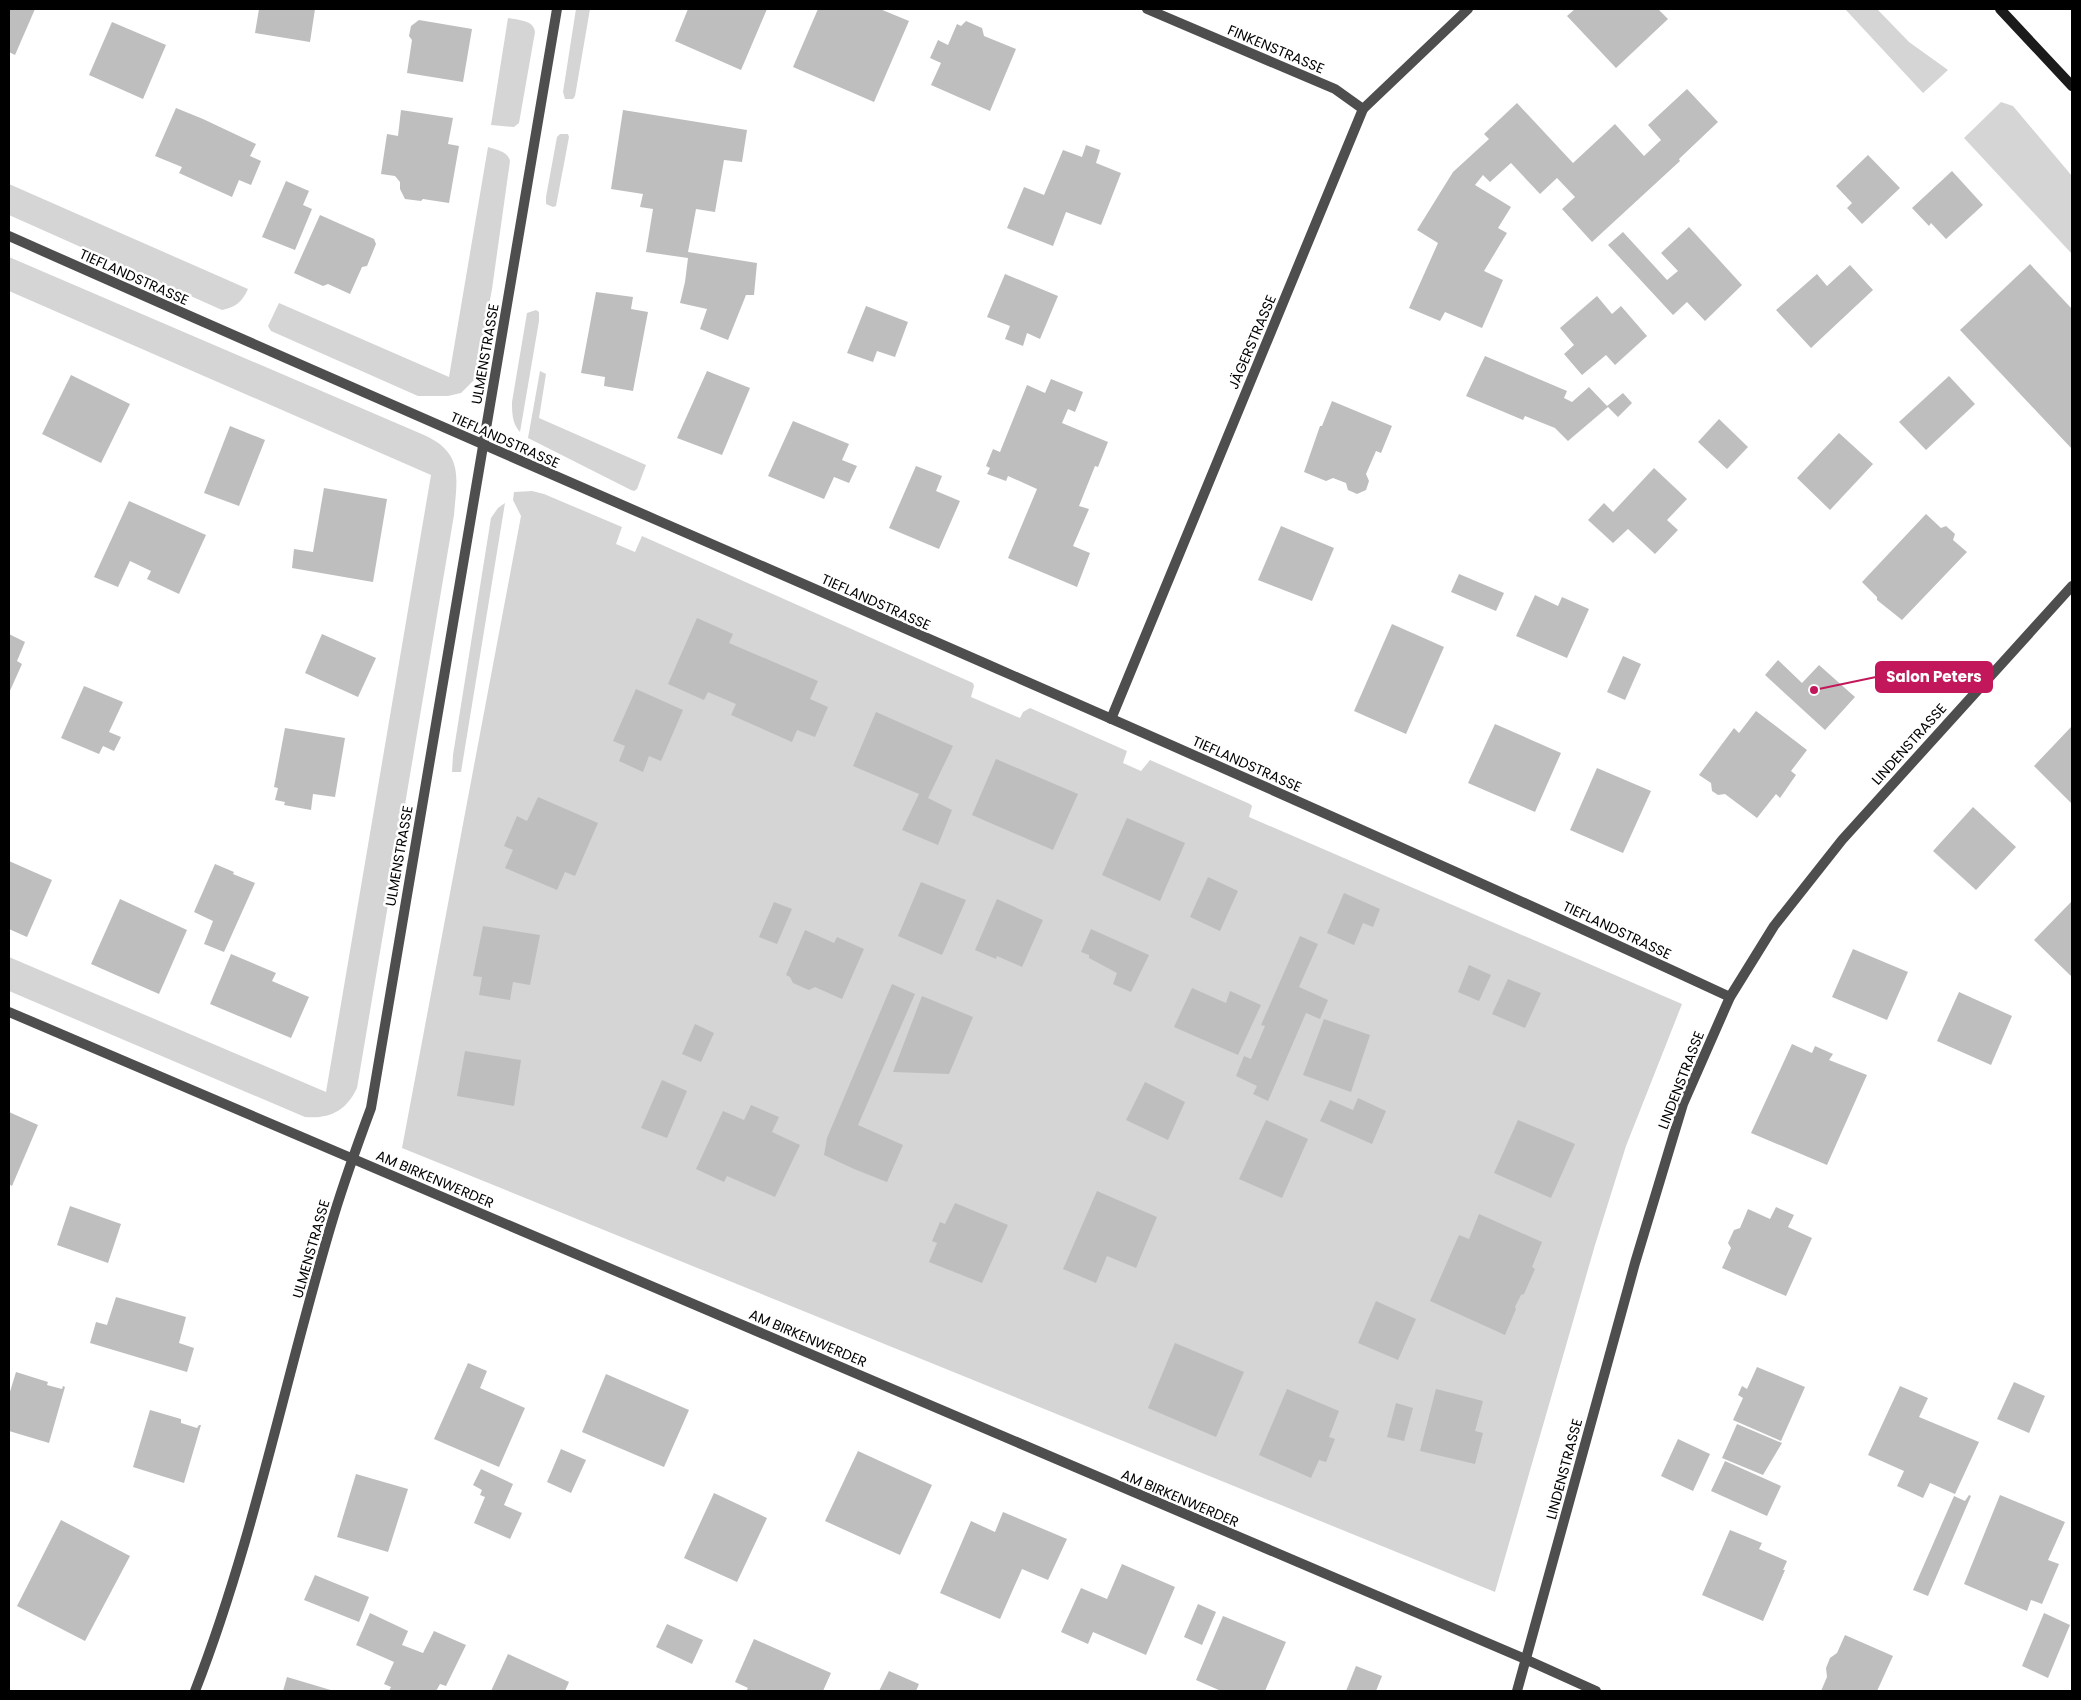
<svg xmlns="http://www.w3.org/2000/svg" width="2081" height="1700" font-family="Poppins,sans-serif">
<rect width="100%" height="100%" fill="#fff"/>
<g fill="#d5d5d5">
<path d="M576,9H590L575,96L573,99H565L563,92Z"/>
<path d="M1845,9H1877L1909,42L1948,70L1923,93Z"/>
<path d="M508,18C518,20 534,20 535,32L519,123L514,127L491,125Z"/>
<path d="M2001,102L2013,106L2072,176V254L1964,138Z"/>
<path d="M560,134H568L569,137L556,206L553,207L546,204V197L557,137Z"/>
<path d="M488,147C496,150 508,151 510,161L492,289L475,379L461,393L448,396H418L271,331L268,326L279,303L449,377Z"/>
<path d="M9,184L248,289C242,302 236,307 222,310L9,215Z"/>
<path d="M9,257L424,435C464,453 457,478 454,515L357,1088C346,1111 330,1119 305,1117L9,991V957L326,1092L431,475L9,291Z"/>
<path d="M536,310L539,312V321L520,432C512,424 512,412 512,402L527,313Z"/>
<path d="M540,371L546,374L539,418L646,465L637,489L634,491L631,490L528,438Z"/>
<path d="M532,491L544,494L622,527L616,544L635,552L642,536L973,683L974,686L971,697L1020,718L1023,712L1030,708L1127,751L1123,763L1141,771L1150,760L1250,804L1252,806L1249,817L1682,1004L1626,1146L1595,1245L1495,1592L402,1148L521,516L513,500L514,492Z"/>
<path d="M505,503L461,772H452L453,755L491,518L498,508Z"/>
</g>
<g fill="#bebebe">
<path d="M9,9H35L15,55L9,52Z"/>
<path d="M259,9H315L310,42L255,33Z"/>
<path d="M688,9H767L741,70L675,41Z"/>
<path d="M818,9H880L909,21L874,102L793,67Z"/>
<path d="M1575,9H1658L1668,19L1616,68L1567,16Z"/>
<path d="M419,20L472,29L463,82L407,73L412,40L409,36L411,26Z"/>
<path d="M966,21L982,28L984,36L1016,49L990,111L931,85L941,63L930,58L938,40L948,45L957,24L961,26Z"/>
<path d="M112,22L166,45L143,99L89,75Z"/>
<path d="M1687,89L1718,122L1679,159L1680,161L1592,242L1562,209L1575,197L1557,178L1540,194L1511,163L1490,182L1483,175L1475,185L1511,207L1498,228L1507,233L1484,271L1503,280L1482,328L1445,312L1440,321L1409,308L1438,243L1417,230L1453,172L1489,139L1484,134L1517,103L1573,163L1615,124L1644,156L1661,140L1648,125Z"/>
<path d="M176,108L203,119L256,144L250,156L261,161L251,185L239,180L232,197L179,173L182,167L155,156Z"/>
<path d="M401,110L453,118L448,144L459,146L449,203L423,199L421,201L405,199L400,189V182L395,176L381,174L387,134L398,136Z"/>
<path d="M623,110L747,130L742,162L724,160L715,212L696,209L688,252L757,263L754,295H746L728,340L700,329L707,309L680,303L685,282L688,258L646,252L653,209L640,207L643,194L611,189Z"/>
<path d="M1086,145L1100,150L1096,163L1121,173L1101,225L1066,212L1053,246L1007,228L1024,187L1044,195L1063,150L1082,157Z"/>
<path d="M1868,155L1900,188L1862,224L1847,208L1852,203L1836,186Z"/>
<path d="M1952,171L1983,205L1946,239L1931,223L1929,226L1912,208Z"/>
<path d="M286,181L309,191L303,205L312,209L295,250L262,237Z"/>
<path d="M320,215L374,239L376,244L367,266L362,267L350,294L328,284L323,286L294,273Z"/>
<path d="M1689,227L1742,285L1705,321L1687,302L1673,315L1608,245L1623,232L1667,280L1678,271L1661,253Z"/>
<path d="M2030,264L2072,309V449L1960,330Z"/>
<path d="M1850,265L1873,290L1811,348L1776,310L1817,274L1827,286Z"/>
<path d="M1005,274L1058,296L1040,339L1027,333L1023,346L1005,339L1010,326L987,317Z"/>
<path d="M596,292L633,297L631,309L648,312L633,391L604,386L605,377L581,373Z"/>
<path d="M1597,296L1612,314L1621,306L1647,336L1615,365L1606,355L1582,375L1564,354L1574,345L1560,328Z"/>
<path d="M866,306L908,322L895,357L877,351L873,362L847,353Z"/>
<path d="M1485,356L1567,391L1564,398L1572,402L1589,387L1607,406L1623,393L1632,403L1618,417L1608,407L1568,441L1555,428L1525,416L1523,420L1466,396Z"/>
<path d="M707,371L750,388L722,455L677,438Z"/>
<path d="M71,375L130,404L101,463L42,434Z"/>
<path d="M1949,376L1975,404L1926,450L1899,422Z"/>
<path d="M1051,379L1083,392L1075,412L1068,409L1062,423L1108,442L1098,467L1095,466L1079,506L1089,509L1073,546L1090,553L1077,587L1008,558L1037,489L1008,476L1006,481L987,474L990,468L986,466L993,449L1000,452L1027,385L1045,393Z"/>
<path d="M1332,401L1392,426L1381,453L1376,451L1366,474L1369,481L1366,490L1357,494L1348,490L1346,483L1333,478L1326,481L1304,472L1320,426H1322Z"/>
<path d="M1719,419L1748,447L1727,469L1698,442Z"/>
<path d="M793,421L849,444L842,460L857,466L849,483L834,477L824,499L768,476Z"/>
<path d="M230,426L265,440L239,506L204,493Z"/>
<path d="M1839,433L1873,464L1830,510L1797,478Z"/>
<path d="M916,466L942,476L936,491L960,501L939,549L889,528Z"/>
<path d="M1654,468L1687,499L1667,520L1678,530L1655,554L1628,529L1613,543L1588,520L1604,503L1613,512Z"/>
<path d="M324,488L387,499L373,582L292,568L294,549L313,552Z"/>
<path d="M129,501L206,535L179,594L147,579L151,571L130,561L118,587L94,577Z"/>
<path d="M1926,514L1941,528L1946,526L1955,534L1953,540L1967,552L1902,620L1877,600V597L1862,582Z"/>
<path d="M1281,526L1334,548L1312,601L1258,580Z"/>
<path d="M1459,574L1504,593L1496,611L1451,592Z"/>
<path d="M1535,595L1558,606L1562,597L1589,609L1567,658L1516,636Z"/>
<path d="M697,618L733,634L729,643L818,681L810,699L828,707L815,737L797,730L792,742L731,715L736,704L708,692L704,700L668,684Z"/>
<path d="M1392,624L1444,647L1406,734L1354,711Z"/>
<path d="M9,634L25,642L17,661L22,664L9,693Z"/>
<path d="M322,634L376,658L358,697L305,673Z"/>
<path d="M1623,656L1641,664L1625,700L1607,692Z"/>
<path d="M1778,660L1802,683L1819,665L1855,697L1825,730L1765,675Z"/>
<path d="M84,686L123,702L109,732L121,737L114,751L103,746L99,754L61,738Z"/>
<path d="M636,689L683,710L661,761L649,756L643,772L619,761L625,746L613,741Z"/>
<path d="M1756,711L1807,750L1791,771L1796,775L1780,798L1776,794L1757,818L1725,794L1718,795L1712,791L1711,783L1699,775L1734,728L1739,733Z"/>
<path d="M876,712L953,746L928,798L952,810L938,845L902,830L919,794L853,766Z"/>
<path d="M1495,724L1561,753L1535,812L1468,783Z"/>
<path d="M2072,726V804L2034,766Z"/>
<path d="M285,728L345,738L335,797L313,794L311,810L284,805L285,802L275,800L278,788L274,787Z"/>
<path d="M996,759L1078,794L1053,850L972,815Z"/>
<path d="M1597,768L1651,791L1623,853L1570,830Z"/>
<path d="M538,797L598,823L575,876L565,872L557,890L505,868L513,850L504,846L517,816L527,821Z"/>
<path d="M1973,807L2016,847L1976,890L1933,851Z"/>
<path d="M1127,818L1185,843L1160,901L1102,875Z"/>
<path d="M9,861L52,880L27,937L9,929Z"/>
<path d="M215,864L234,872L233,874L255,883L224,952L204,944L213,921L194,912Z"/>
<path d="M1208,877L1238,891L1220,931L1190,917Z"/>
<path d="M921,882L966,900L942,955L898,936Z"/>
<path d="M1344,893L1380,909L1373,927L1363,923L1354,945L1327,933Z"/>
<path d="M120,899L187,930L159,994L91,964Z"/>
<path d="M997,899L1043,920L1022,967L997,956L996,959L975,950Z"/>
<path d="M2072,901V977L2034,940Z"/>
<path d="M774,902L792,909L777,944L759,937Z"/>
<path d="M483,926L540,935L530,985L513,982L510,1000L479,995L482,977L473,976Z"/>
<path d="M1091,929L1149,955L1131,992L1113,984L1117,973L1089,958V955L1081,952Z"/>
<path d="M805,930L834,943L837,937L864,949L842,999L815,987L809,990L793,983L790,977L786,975Z"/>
<path d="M1300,936L1318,944L1299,987L1328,1000L1320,1019L1306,1013L1268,1101L1253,1094L1257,1086L1236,1076L1244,1056L1251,1059L1265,1026L1261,1025Z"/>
<path d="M1853,949L1908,972L1887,1020L1832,997Z"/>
<path d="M231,954L276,973L272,981L309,997L291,1038L210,1004Z"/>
<path d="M1469,965L1491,975L1479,1001L1458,992Z"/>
<path d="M1508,979L1541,993L1525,1028L1492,1014Z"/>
<path d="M892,984L915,994L858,1125L903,1145L887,1182L854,1169L824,1155L827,1138Z"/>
<path d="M1192,988L1226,1003L1230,991L1261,1005L1238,1055L1174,1027Z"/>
<path d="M1959,992L2012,1016L1991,1065L1937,1041Z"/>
<path d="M922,996L973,1017L949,1074L893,1072Z"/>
<path d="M1324,1019L1370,1035L1351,1092L1303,1075Z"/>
<path d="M695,1024L714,1033L701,1062L682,1054Z"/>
<path d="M1792,1044L1812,1053L1815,1046L1833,1054L1829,1060L1867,1075L1827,1165L1751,1133Z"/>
<path d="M465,1051L521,1060L514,1106L457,1096Z"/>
<path d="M662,1080L687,1091L667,1138L641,1128Z"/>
<path d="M1145,1082L1185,1102L1168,1140L1126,1120Z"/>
<path d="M1358,1098L1386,1111L1372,1144L1320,1121L1330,1100L1353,1110Z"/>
<path d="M751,1105L779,1117L772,1132L800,1145L775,1197L727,1176L724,1182L696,1169L723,1111L744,1120Z"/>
<path d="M9,1112L38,1125L12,1186L9,1184Z"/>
<path d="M1266,1120L1308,1139L1282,1198L1239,1179Z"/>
<path d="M1518,1120L1575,1144L1551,1198L1494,1173Z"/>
<path d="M1097,1191L1157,1217L1136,1268L1107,1256L1096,1283L1063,1269Z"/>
<path d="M955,1203L1008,1225L982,1283L929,1262L937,1243L932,1241L940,1222L945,1224Z"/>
<path d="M70,1206L121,1224L108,1263L57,1245Z"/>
<path d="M1776,1207L1794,1215L1788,1227L1812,1238L1786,1296L1722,1268L1731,1248L1728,1243L1734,1230L1740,1228L1748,1209L1770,1219Z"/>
<path d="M1479,1214L1542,1242L1532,1267L1535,1269L1524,1294L1521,1295L1515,1307L1516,1309L1505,1335L1430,1301L1459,1235L1469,1239Z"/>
<path d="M116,1297L186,1317L179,1343L194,1348L187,1372L90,1343L96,1322L107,1325Z"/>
<path d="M1376,1301L1416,1319L1398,1360L1358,1343Z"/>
<path d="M1175,1343L1244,1372L1216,1437L1148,1408Z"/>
<path d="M468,1363L487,1371L480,1388L525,1408L499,1467L434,1439Z"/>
<path d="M1757,1367L1805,1387L1781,1441L1733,1420L1743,1398L1738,1395L1742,1386L1747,1389Z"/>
<path d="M16,1372L48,1382L47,1385L62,1389L63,1386L65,1387L49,1443L9,1431V1395Z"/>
<path d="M606,1374L689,1410L664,1467L582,1432Z"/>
<path d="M2014,1382L2045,1396L2029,1433L1997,1419Z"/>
<path d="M1900,1386L1928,1398L1919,1417L1979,1442L1955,1494L1930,1483L1923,1498L1897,1486L1904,1471L1868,1455Z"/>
<path d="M1287,1389L1339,1411L1329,1437L1335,1439L1326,1462L1319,1460L1311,1478L1259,1455Z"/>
<path d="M1436,1389L1483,1401L1475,1431L1483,1433L1475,1464L1420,1451Z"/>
<path d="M1396,1403L1413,1408L1404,1441L1387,1437Z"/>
<path d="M150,1410L181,1419V1423L197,1428L199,1425H201L184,1483L133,1467Z"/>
<path d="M1737,1424L1782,1443L1763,1475L1722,1458Z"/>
<path d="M1678,1439L1710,1454L1693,1491L1661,1476Z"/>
<path d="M561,1449L586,1460L571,1493L547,1482Z"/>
<path d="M858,1451L932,1485L900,1555L825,1521Z"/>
<path d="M1725,1461L1781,1486L1767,1516L1711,1491Z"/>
<path d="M481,1469L513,1484L504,1505L522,1513L510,1539L474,1523L485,1497L480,1495L482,1490L473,1485Z"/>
<path d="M356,1474L408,1489L388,1552L337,1537Z"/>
<path d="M714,1493L767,1518L737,1582L684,1558Z"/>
<path d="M1969,1495L1971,1496L1928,1596L1913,1590L1954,1496L1965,1501Z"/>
<path d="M2000,1495L2065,1522L2048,1560L2059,1564L2042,1604L2031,1600L2027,1611L1964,1584Z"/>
<path d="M1003,1512L1067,1539L1048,1580L1022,1569L1000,1619L940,1593L971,1521L995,1532Z"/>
<path d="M61,1520L130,1556L85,1641L17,1606Z"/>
<path d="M1730,1530L1762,1543L1759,1549L1787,1561L1783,1570H1785L1763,1621L1702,1595Z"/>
<path d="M1122,1564L1175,1587L1146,1655L1093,1632L1088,1644L1061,1632L1081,1588L1107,1599Z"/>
<path d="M315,1575L369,1597L359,1622L304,1600Z"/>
<path d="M1198,1604L1216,1612L1202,1645L1184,1637Z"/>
<path d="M370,1613L408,1631L402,1645L423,1653L434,1631L466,1645L446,1686L440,1684L436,1691H389L391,1687L384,1684L394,1662L356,1645Z"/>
<path d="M2044,1613L2070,1625L2048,1678L2022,1666Z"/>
<path d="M1223,1616L1286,1642L1265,1691H1221L1196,1680Z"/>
<path d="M667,1624L703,1640L692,1664L656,1647Z"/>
<path d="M1845,1635L1893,1656L1877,1691H1821L1827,1677L1826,1668L1830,1658L1837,1653Z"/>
<path d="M754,1639L831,1673L823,1691H746L748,1688L735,1682Z"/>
<path d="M508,1654L569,1682L565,1691H491Z"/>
<path d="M1356,1666L1382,1676L1376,1691H1346Z"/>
<path d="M889,1671L919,1684L916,1691H879Z"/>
<path d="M287,1677L334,1691H283Z"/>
</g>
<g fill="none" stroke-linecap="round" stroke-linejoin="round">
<g stroke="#4e4e4e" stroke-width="10">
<path d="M1147,9L1335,89L1363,109"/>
<path d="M9,236C582,491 1161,734 1730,997"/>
<path d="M1111,719L1363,109L1468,9"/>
<path d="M9,1012L1525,1659L1596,1691"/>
<path d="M195,1691C255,1537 286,1373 334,1215C345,1179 358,1143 371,1108L557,9"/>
</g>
<path stroke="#4e4e4e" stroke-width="10" d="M1517,1691L1635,1263L1683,1104L1730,997L1774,926L1842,840L2072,586"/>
<path stroke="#1b1b1b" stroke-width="10" d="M2000,9L2072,86"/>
</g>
<g text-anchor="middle" stroke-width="5" stroke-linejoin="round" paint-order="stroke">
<g font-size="14" fill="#000" stroke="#fff">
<text transform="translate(1276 49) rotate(23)" y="5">FINKENSTRASSE</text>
<text transform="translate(134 277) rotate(24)" y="5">TIEFLANDSTRASSE</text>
<text transform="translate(1252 342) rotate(-67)" y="5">JÄGERSTRASSE</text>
<text transform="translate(485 354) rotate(-80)" y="5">ULMENSTRASSE</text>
<text transform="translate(505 440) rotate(24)" y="5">TIEFLANDSTRASSE</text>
<text transform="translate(876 602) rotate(24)" y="5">TIEFLANDSTRASSE</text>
<text transform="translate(1909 744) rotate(-48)" y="5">LINDENSTRASSE</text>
<text transform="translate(1247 764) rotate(24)" y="5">TIEFLANDSTRASSE</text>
<text transform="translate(399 856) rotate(-80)" y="5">ULMENSTRASSE</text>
<text transform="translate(1617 930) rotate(25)" y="5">TIEFLANDSTRASSE</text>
<text transform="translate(1681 1080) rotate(-69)" y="5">LINDENSTRASSE</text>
<text transform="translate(435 1179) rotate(23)" y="5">AM BIRKENWERDER</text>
<text transform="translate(311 1249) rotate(-74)" y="5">ULMENSTRASSE</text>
<text transform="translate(808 1338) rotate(23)" y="5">AM BIRKENWERDER</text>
<text transform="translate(1564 1469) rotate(-75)" y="5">LINDENSTRASSE</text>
<text transform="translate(1180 1498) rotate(23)" y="5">AM BIRKENWERDER</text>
</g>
</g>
<path fill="none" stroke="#c2185b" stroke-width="2" d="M1814 690L1876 677"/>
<circle fill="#c2185b" stroke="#fff" stroke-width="2" cx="1814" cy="690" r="5"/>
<rect fill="#c2185b" stroke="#c2185b" stroke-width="2" x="1876" y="662" width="116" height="30" rx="5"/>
<g font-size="15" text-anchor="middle" font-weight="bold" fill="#fff">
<text x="1934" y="682">Salon Peters</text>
</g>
<rect width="2081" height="1700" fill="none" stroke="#000000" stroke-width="20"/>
</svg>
